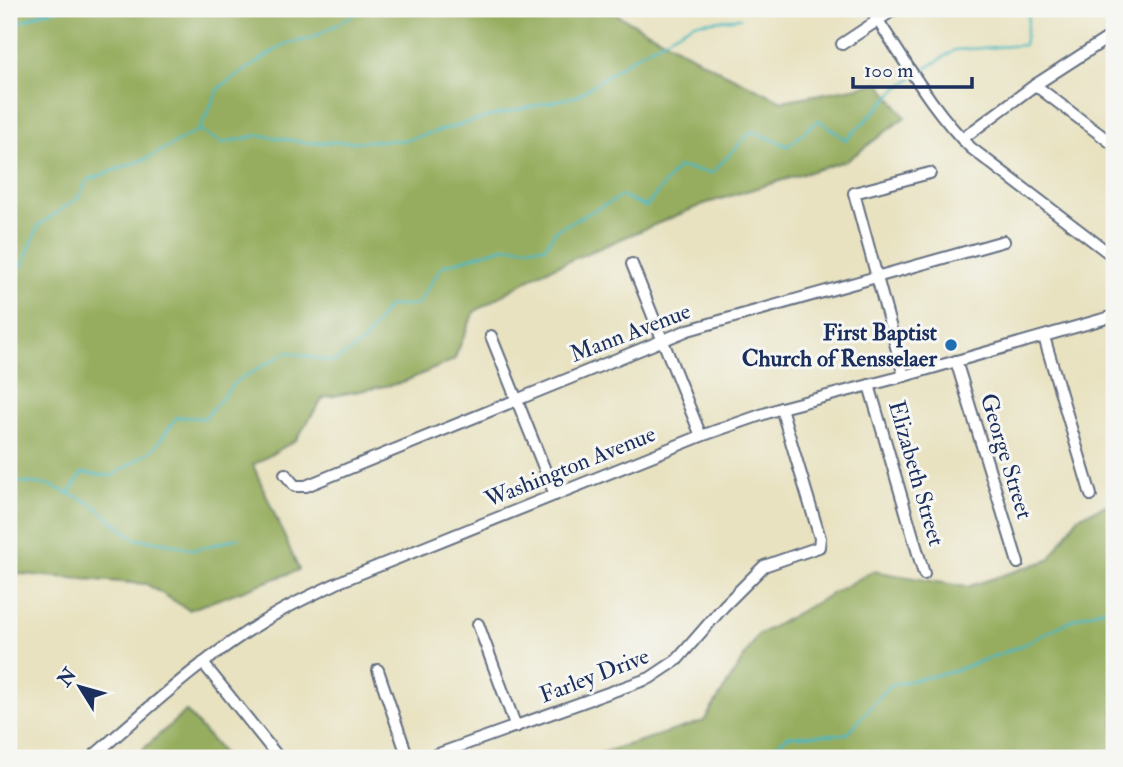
<svg xmlns="http://www.w3.org/2000/svg" width="1123" height="767" font-family="'IM FELL Double Pica',serif">
<rect width="100%" height="100%" fill="#f6f6f2"/>
<filter id="ink" filterUnits="userSpaceOnUse"><feTurbulence type="fractalNoise" baseFrequency=".0143" numOctaves="2"/><feDisplacementMap in="SourceGraphic" scale="14" xChannelSelector="R" yChannelSelector="G"/><feConvolveMatrix kernelMatrix="1 2 1 2 8 2 1 2 1" color-interpolation-filters="sRGB"/></filter>
<filter id="wash" filterUnits="userSpaceOnUse"><feTurbulence type="fractalNoise" baseFrequency=".00686" numOctaves="4" result="noise"/><feDisplacementMap in="SourceGraphic" scale="28" xChannelSelector="R" yChannelSelector="G"/><feGaussianBlur stdDeviation="1.57" result="paint"/><feColorMatrix in="noise" values="0 0 0 0 0 0 0 0 0 0 0 0 0 0 0 0 0 1.4 0 .05"/><feComposite in="paint" operator="in"/></filter>
<g filter="url(#wash)">
<rect width="100%" height="100%" fill="#e8e2c0"/>
<g fill="#96ad5e" stroke="#586e5e" stroke-width="2">
<path d="M9,9H607L718,70L782,101L880,83L905,117L848,160L704,204L540,273L474,312L454,360L401,383L323,398L296,440L253,465L299,570L189,610L146,584L9,573Z"/>
<path d="M1114,502V758H586L704,721L758,635L873,571L967,587L1049,560L1078,517Z"/>
<path d="M186,711L227,758H133Z"/>
</g>
<g fill="none" stroke-linecap="round" stroke-linejoin="round">
<g stroke="#48b7be" stroke-width="2.5">
<path d="M9,27L42,13L59,9"/>
<path d="M917,74L955,50L1024,45L1029,15L1043,9"/>
<path d="M199,130L222,143L260,135L308,143L406,140L495,115L577,96L634,57L694,23L740,18"/>
<path d="M9,273L23,265L38,226L78,198L88,180L148,158L199,130L220,87L285,44L310,39L365,9"/>
<path d="M9,481L49,485L91,503L135,539L164,542L194,550L238,538"/>
<path d="M69,494L82,473L112,476L154,449L177,417L205,418L235,382L287,352L334,362L364,342L388,306L417,305L442,266L505,247H545L556,230L622,196L646,207L678,167L712,173L752,131L788,146L819,120L846,140L898,88L912,78"/>
<path d="M759,758L788,736L847,734L890,685L951,672L1019,647L1078,617L1114,606"/>
</g>
</g>
</g>
<g filter="url(#ink)">
<g fill="none" stroke-linecap="round" stroke-linejoin="round">
<defs>
<g id="minor">
<path d="M870,9C903,56 929,107 971,148L1114,257"/>
<path d="M842,44L895,9"/>
<path d="M1035,85L1114,145"/>
<path d="M962,139L1035,85L1114,34"/>
<path d="M632,264L701,436"/>
<path d="M491,336L555,495"/>
<path d="M1044,337L1091,495"/>
<path d="M956,361L1018,563"/>
<path d="M904,376L854,193L930,173"/>
<path d="M869,385L924,574"/>
<path d="M285,474L295,486H306L688,330L1004,241"/>
<path d="M478,624L516,727"/>
<path d="M203,663L279,758"/>
<path d="M378,670L408,758"/>
<path d="M91,758C147,710 201,659 264,621C290,604 318,592 346,579L701,436L781,408L904,376L1114,316"/>
<path d="M427,758L650,678L677,660L724,606L764,566L819,547L820,538L781,408"/>
</g>
</defs>
<use href="#minor" stroke="#636e80" stroke-width="14"/>
<use href="#minor" stroke="#fff" stroke-width="10"/>
</g>
</g>
<circle fill="#1f6fb2" stroke="#f6f6f2" stroke-width="2.5" cx="951" cy="345" r="7"/>
<g text-anchor="middle" stroke-width="6" stroke-linejoin="round" paint-order="stroke">
<g font-size="23" fill="#1b2f5e" stroke="#f6f6f2">
<text transform="translate(630 332) rotate(-21)" y="8">Mann Avenue</text>
<text transform="translate(1007 456) rotate(73)" y="8">George Street</text>
<text transform="translate(570 466) rotate(-22)" y="8">Washington Avenue</text>
<text transform="translate(917 473) rotate(74)" y="8">Elizabeth Street</text>
<text transform="translate(594 675) rotate(-21)" y="8">Farley Drive</text>
</g>
<g font-size="23" font-weight="bold" fill="#1b2f5e" stroke="#f6f6f2" text-anchor="end">
<text x="937" y="340">First Baptist<tspan x="937" dy="26">Church of Rensselaer</tspan></text>
</g>
</g>
<rect width="1123" height="767" fill="none" stroke="#f6f6f2" stroke-width="35"/>
<g transform="translate(80 687) rotate(307)" stroke="#f6f6f2" stroke-width="5" paint-order="stroke">
<path d="M0-5L12 26L0 18L-12 26Z" fill="#1b2f5e"/>
<text y="-10" font-size="19" font-weight="bold" text-anchor="middle" fill="#1b2f5e">N</text>
</g>
<path d="M853 77v10h119v-10" fill="none" stroke="#1b2f5e" stroke-width="3.5"/>
<text x="864" y="77" font-size="21" fill="#1b2f5e" stroke="#f6f6f2" stroke-width="5" paint-order="stroke">100 m</text>
</svg>
